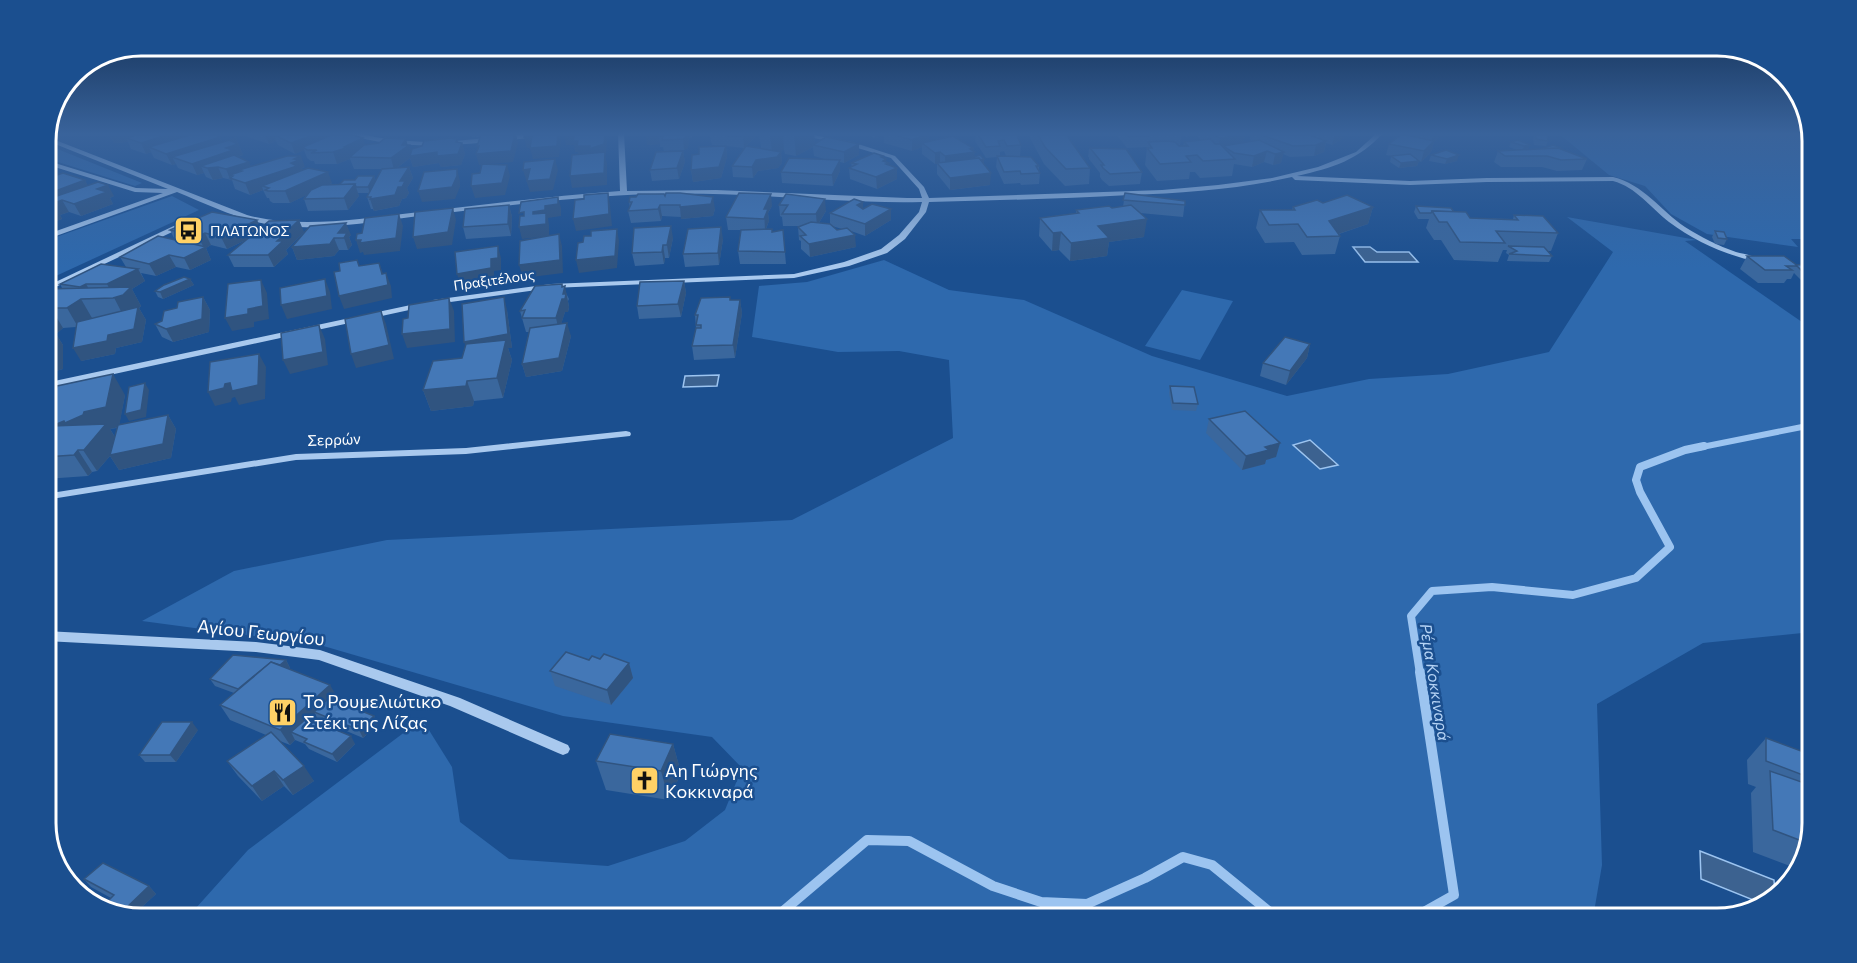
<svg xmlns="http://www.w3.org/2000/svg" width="1857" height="963" font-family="Commissioner,sans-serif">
<rect width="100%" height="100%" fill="#1b4f8f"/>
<g fill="#2e69ad">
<path d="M1558,133H1811L1812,239H1791L1798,247L1707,234L1671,214L1645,186L1609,175Z"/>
<path d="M45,144L142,183L135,186L45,158Z"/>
<path d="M172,196L199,210L45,281V241Z"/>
<path d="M1567,217L1697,240L1685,241L1802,322H1812V632L1703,643L1597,704L1602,865L1593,918H187L248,850L422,719L452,767L460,822L509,859L608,866L685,841L725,810L742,768L712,737L563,716L320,645L142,621L234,571L387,540L792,520L953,438L949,360L899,351L838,352L752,337L759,286L807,282L884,260L949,290L1024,300L1152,356L1287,396L1369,379L1448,374L1549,352L1613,252Z"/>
<path d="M1182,290L1233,301L1200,360L1145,346Z"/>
</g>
<g fill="#3c6290" stroke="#9cc4f0" stroke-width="1.5">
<path d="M1353,247H1370L1377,252H1409L1418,262H1365Z"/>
<path d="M719,375L717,386L683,387L685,376Z"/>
<path d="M1310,440L1338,465L1320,469L1293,445Z"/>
<path d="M1700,851L1774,880L1775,895L1763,904L1701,879Z"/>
</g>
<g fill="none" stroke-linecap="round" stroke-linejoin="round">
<path stroke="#9cc4f0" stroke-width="6" d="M1697,448L1812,425"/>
<path stroke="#9cc4f0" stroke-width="8" d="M1420,674L1411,616L1432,591L1492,587L1573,595L1636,578L1670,547L1640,492L1636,480L1640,467L1685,450L1704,446"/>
<g stroke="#9cc4f0" stroke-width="10">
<path d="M775,918L867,840L909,841L993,886L1041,902L1087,904L1145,878L1183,857L1212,865L1277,918"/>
<path d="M1413,918L1454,895L1420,672"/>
</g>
<g fill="#a9c9ee" fill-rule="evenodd">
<path d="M348,133C358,133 366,135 375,137C392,140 409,141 426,142C471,142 516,132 561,133L558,135C502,140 444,150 388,143C375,141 359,139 348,133Z"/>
<path d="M618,133H624L627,191L716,190L907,198H922L919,189L891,158L851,146L791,133H803L852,142L895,156L924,187L929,198L1162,190L1218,185L1272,178L1318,167L1356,152L1377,133H1383C1359,160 1332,168 1297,176L1410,181L1487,178L1613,177C1643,184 1660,210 1685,227C1701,237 1718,246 1736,252C1744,254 1755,256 1762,260L1758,262C1726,255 1696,242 1669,222C1651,208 1636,187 1613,181L1487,182L1410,185L1295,180L1292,177C1239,189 1184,193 1129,195C1063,199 996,200 929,202L926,212L905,239L887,253L849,266L794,278L551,288L436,304L432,302L433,300L551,284L794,274L844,262L881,249L899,235L919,212L922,202C833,204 744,191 655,194C573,196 492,208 411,217C364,223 313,232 266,224C235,218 206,204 177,192L45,240V235L163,193L135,192L45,164V160L136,188L168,189L45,140V136L247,215C300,229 357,219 411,213C481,205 550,196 620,191Z"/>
<path d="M180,223L187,225L45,292V287Z"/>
<path d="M420,303H423V307L45,389V383Z"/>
<path d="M626,431L630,432L631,434L630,436L466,454L296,460L45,500V494L296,454L466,448Z"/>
<path d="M45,631L256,642L320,650L460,698L568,745L570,749L568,753L563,755L558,753L450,706L319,660L256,652L45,641Z"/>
</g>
</g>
<g fill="#3a679d" fill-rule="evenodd">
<path d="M108,133L220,137L222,142L236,138L243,155L238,157L251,166L305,167L302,168L303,170L332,183L329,185H339L355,180L374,176L376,181L382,169H354L350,159L337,164H315L314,161H311L307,158L304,150L295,154L278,145L276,141L269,144L248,137L247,133H329L330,136L365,145H409L411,151L457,139L458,142L462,143L465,154L461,165L441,167L439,163L413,167L410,158L397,168L409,167L413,178L407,188L409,193L406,198L402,199L399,206L374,211L373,209H371L367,197L369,193H358L359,196L348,210L308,211L304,199L306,195L290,203H273L270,201L269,198H267L263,190L250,195L235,189L232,180L223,178L213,180L206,177L204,173L197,175L178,168L176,164L172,165L154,158L151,152L146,154L131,149L128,142L114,143Z"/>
<path d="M221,133H244L235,136Z"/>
<path d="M395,133H424L419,136L395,134Z"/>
<path d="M441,133H469L467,135H441Z"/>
<path d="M470,133H482L479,137H471Z"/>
<path d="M646,133H692V138H689L688,148L684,150L664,151L663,147H660V144L647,145Z"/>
<path d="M709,133H758V134L746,146L761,148L759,133H814L815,144L859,155L844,163L840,162V171L833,186L782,183L781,172L828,160L814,156L813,147L796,156L785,154L784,150L777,151L781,152L782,163L778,168L758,171L753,178L733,177L732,166L744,148L726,146L727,157L721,178L693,182L691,170L699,154L725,146L712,145Z"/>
<path d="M862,133H927L929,142L973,151L974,157L984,165L990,185L950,190L937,174V164H935L922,154V147L912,151L884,143V135L875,138Z"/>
<path d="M976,133H1016L1021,145L1020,156H1007L1039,166V170L1040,173L1039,184L1021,185L1020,183L1004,184L996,167L997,157L986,158L975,141ZM1004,151L1006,156H1000V152Z"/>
<path d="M1030,133H1065L1090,168L1089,184L1065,186L1044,164L1030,138Z"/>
<path d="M1115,133H1244L1241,134L1245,135L1243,143L1252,141L1250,139L1251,133H1345L1344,138L1332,145L1326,143L1324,152L1314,156L1290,157L1283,154L1281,163L1273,165L1264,162L1252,167L1234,164L1232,176L1200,178L1195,172H1190L1189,179L1157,181L1145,165L1147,147L1127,148ZM1182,134L1187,137L1198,135V138L1201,140L1184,142L1183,146H1179L1178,145H1180Z"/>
<path d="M1403,133H1446L1440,137L1434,142L1431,152L1421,162L1419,161L1417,166L1399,168L1390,162L1391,156L1386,155L1389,144Z"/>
<path d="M1535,133L1548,141L1546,146L1534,145L1533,139Z"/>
<path d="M1518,140L1528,150L1543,149L1544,148L1560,149L1587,159L1582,170L1557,171L1542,167H1501L1494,162L1498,151L1518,150L1509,147L1511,142Z"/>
<path d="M1089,148L1142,172L1140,184L1109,186L1102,180L1100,177V173L1089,159V157H1088Z"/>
<path d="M683,151L685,162L679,179L652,181L650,170Z"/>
<path d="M1431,155L1457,161L1445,164L1429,161Z"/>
<path d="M883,156V158L889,165L897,168V179L877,189L850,179L849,168L852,167L851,163Z"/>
<path d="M45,179L85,180L87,185L114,196L110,198L113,204L81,216L69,212L60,215L62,219L45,225Z"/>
<path d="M1125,193L1185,201L1183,217L1140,213L1144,237L1109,242L1107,256L1070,261L1059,250L1052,251L1039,236L1040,218L1076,213V210L1123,207Z"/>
<path d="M665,196L715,209L713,216L681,219V217L662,216L661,221L631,223L628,211L630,208L629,202Z"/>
<path d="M863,202V209H891V220L865,236L851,231L856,247L810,257L801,249V241L799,240L798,227L802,226H783L782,217L780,216L779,205L826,211L819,223L830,224V213ZM832,226L842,229L837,230Z"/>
<path d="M1323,203L1373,207L1368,224L1339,234L1340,236L1335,254L1302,255L1294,242L1265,243L1256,228L1260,210H1292L1293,207Z"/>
<path d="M509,205L512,217L511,236L466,239L463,227Z"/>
<path d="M772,206L768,213L769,221L766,229L772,232L783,230L786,264H740L738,251L741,230H728L726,217Z"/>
<path d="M1416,206L1454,212L1470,218L1513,219L1514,215L1558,233L1551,251H1548L1552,256L1549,262L1507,261L1509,255L1506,253L1507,250H1503L1498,262L1454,260L1441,240H1434L1426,228L1429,219H1418L1414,212Z"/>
<path d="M257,220L260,228L304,232L286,250L288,254L274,267H234L228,255L246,240L227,249L211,245L206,248L211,260L190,270L176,267L156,276L141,273L145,281L132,289L141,306L139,308L146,320L142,342L116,348L115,354L81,361L76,327L63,328L56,334L63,345V369L45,374V289L62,288L60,284L126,267L120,257L175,240L170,230Z"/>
<path d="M1715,231L1727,239L1724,245L1715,244L1712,237Z"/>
<path d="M351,235L349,237L352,245L348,250H339L334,256L297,260L292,247Z"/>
<path d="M1811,235H1812V255L1804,248Z"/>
<path d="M673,238L669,258H665L664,264L635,266L632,253Z"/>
<path d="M723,239L719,265L685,267L683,254Z"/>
<path d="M1747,256L1796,265L1812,264V283H1804L1794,273L1791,279H1787L1784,283H1758L1740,269Z"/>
<path d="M190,279L194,285L163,299L158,297L155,291Z"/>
<path d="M684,281L686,293L681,317L639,319L637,306Z"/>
<path d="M563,287L569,299L568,301L569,307L568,312H565L561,324L571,336L562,371L526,377L522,364L529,332H526L520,311Z"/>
<path d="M203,297L210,310L209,332L173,342L162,337L155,324L162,321L177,308Z"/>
<path d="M731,300H740L742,313L735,358L694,360L692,346L696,328L695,315Z"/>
<path d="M507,310L512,348H508L512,360L503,398L474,401L473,406L431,411L423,390L462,358Z"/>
<path d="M1310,344L1307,358L1286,385L1260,376L1263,363Z"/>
<path d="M1170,386L1198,404L1196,411L1172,410L1169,393Z"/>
<path d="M125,395L119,425L168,415L176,429L171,458L119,470L110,456L97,471L92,472L88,476L45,479V420ZM117,428L115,437L110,429Z"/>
<path d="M1209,419L1280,443L1276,457L1266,460L1265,464L1242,470L1206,433Z"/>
<path d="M600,659L629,663L633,678L611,705L555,686L550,671L589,660Z"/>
<path d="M286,660L290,668L289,669L339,700L337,701L374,716L378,724L363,738L318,719L316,721L355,744L337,762L309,749L305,744L295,740L290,745L280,741L314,781L293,795L284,786L262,801L238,776L227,761L266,735L230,720L220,705L234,693L215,686L210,679Z"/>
<path d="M198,730L176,762H145L139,755Z"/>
<path d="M1766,738L1812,755V822L1802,865L1798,869L1753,852L1751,793L1756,787L1748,784L1747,760Z"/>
<path d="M673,744L681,773L669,800L606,790L596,761Z"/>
<path d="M84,879L149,886L156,894L132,916L125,914L114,909L107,902L111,898L91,887Z"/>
</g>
<g fill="#305480">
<path d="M108,133H148L126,138L128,142L114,143Z"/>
<path d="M172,133H187L190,139L149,147L151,152L146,154L141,143Z"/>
<path d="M234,133H244L235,136Z"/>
<path d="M264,133H298L274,135L276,141L269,144Z"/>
<path d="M319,133H329L332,141L303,147L304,150L295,154L291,143Z"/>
<path d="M516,133L518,143L513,162L479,165L476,154H479L477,146Z"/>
<path d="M558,133H559L561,141L559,157L533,159L530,148Z"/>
<path d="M575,133H606L607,140L606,155L605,156L607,163V185L572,188L570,176L580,158L578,152H575L574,145H566L564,134Z"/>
<path d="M659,133L660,144L647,145L645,134Z"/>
<path d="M687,133H688L689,138L688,148L684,150L683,139Z"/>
<path d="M747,133H758V134L744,148L743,137Z"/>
<path d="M770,133H783L784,150L772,152Z"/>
<path d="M794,133H814L815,145H813V147L796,156Z"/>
<path d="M875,133H884V135L875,138Z"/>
<path d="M929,133V144L922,143V147L912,151V140Z"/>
<path d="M1187,133H1199L1198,135L1187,137Z"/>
<path d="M1337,133H1345L1344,138L1332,145L1335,134Z"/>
<path d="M1436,133H1446L1440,137L1434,142L1431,152L1421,162L1424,151L1430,145L1433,136Z"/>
<path d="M1245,135L1243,146H1223V148L1218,149L1220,138Z"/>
<path d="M532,136L535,147L527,148L524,137Z"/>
<path d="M220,137L225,148L172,157L176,164L172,165L166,154Z"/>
<path d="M236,138L243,155L236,157L218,167L223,178L213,180L207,168L201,166L204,173L197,175L192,164L226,148L231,141Z"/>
<path d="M363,138L367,149L350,157V159L337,164L333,152Z"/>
<path d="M406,139L408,146L409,145L413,155L456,142L457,139L460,149L462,143L465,154L461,165L441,167L439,163L413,167L410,158L394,170L391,158Z"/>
<path d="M1326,141L1324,152L1314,156L1316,145Z"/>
<path d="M859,144V155L844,163V152Z"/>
<path d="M1530,145L1528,150L1522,152L1524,146Z"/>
<path d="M726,146L727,157L721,178L693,182L691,170Z"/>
<path d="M973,148V152H975L974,161L984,159V165L945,167V156Z"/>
<path d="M683,151L685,162L679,179L677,168Z"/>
<path d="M1267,151L1264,162L1252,167L1254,156Z"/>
<path d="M781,152L782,163L778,168L758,171L753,178L752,167L756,160Z"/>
<path d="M940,152V163L935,164V153Z"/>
<path d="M1284,152L1281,163L1273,165L1275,154Z"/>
<path d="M1459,155L1457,161L1445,164L1447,159Z"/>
<path d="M301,156L305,167L302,168L304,172L269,188L262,186L263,190L250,195L245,183L291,163L294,159Z"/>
<path d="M883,156V160L886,159V164L889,163V171L897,168V179L877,189L876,177L881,157Z"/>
<path d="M555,159L558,170L553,190L530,192L523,170Z"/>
<path d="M840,160V171L833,186L832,175Z"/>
<path d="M1419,161L1417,166L1399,168L1401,163Z"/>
<path d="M249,162L253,173L239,170L242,177L230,175L232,180L231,181L226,169Z"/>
<path d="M507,165L510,176L505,195L475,198L471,186Z"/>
<path d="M409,167L413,178L407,188L409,193L406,198L402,199L399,206L374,211L370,199L400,181Z"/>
<path d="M457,169L460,181V187L455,199L422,202L418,191Z"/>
<path d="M328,172L332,183L290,203L285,191Z"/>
<path d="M991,173L990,185L950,190V178Z"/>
<path d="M374,176L376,182L370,193L368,187Z"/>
<path d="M85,180L91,192L62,200L69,212L60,215L62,219L45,225V211L49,205L55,203L50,193Z"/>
<path d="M355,184L359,196L348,210L344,198Z"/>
<path d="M108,185L114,196L110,198L113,204L81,216L74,204L97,189Z"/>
<path d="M608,193L610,205L612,226L576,231L573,219Z"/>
<path d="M771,194L772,206L768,213L769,221L765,231L764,209Z"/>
<path d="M558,197L561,208V216L548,218L549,225V236L522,239L519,227L533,212L545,206Z"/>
<path d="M713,197L715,209L713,216L681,219L680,207Z"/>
<path d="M825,199L826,211L817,226L816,214Z"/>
<path d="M863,202V213L857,205Z"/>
<path d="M509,205L512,217L511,236L508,224Z"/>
<path d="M660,205L662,216L661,221L658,209Z"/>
<path d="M1373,207L1368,224L1332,236L1329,221Z"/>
<path d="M453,208L456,220L452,245L417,249L413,237Z"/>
<path d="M891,209V220L865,236V224Z"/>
<path d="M399,214L403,226L400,251L364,255L363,252L360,253L356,240H361Z"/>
<path d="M1147,219L1144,237L1109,242L1107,256L1070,261L1071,243L1098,226Z"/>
<path d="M257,220L262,232L227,249L221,237Z"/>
<path d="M299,220L304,232L286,250L288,254L274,267L268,255L277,241Z"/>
<path d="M346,223L351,235L349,237L352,245L348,250L344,238L338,233Z"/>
<path d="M671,226L673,238L669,258L667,245Z"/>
<path d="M721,227L723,239L719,265L718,253Z"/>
<path d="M617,229L619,241L617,268L579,273L576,260Z"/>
<path d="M1061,232L1059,250L1052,251L1053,233Z"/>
<path d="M205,233L211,245L206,248L211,260L190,270L184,258L204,248L198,236Z"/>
<path d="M559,234L562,246L563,273L523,278L519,265Z"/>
<path d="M855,235L856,247L810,257L809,244Z"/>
<path d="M334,238L339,250L334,256L297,260L292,247Z"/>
<path d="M663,245L665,258L664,264L662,252Z"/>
<path d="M498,246L501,258V270L494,271V280L461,287L457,274L491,259Z"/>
<path d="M169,255L176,267L156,276L149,264Z"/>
<path d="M379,263L384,276L386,273L391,286L392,298L344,309L339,296L382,274Z"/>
<path d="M138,269L145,281L132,289L141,306L139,308L146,320L142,342L116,348L115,354L81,361L73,348L108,335L124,317L107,284Z"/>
<path d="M190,279L194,285L163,299L160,292Z"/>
<path d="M325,279L330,292L332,309L287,319L281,305Z"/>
<path d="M261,280L267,293L269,319L254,322V327L232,331L225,318L248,309Z"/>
<path d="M684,281L686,293L681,317L678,304Z"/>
<path d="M86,284L93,296L86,299L80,287Z"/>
<path d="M562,284L564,291L565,286L569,307L568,312H565L559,331L556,318Z"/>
<path d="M203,297L210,310L209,332L173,342L166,329Z"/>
<path d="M504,297L507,310L512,348H508L512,360L503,398L497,378L469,355L464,342Z"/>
<path d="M449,298L454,311L455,342L407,348L402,334Z"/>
<path d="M81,299L92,318L78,327L67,308Z"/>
<path d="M740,300L742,313L735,358L733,345Z"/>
<path d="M51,308L63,328L56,334L63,345V369L45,374V351L51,334L45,324V313Z"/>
<path d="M381,311L386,324L394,359L356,368L351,354Z"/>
<path d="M567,323L571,336L562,371L526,377L522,364Z"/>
<path d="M319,325L325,339L328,365L290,374L283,360Z"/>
<path d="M1310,344L1307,358L1286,385L1290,371Z"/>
<path d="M259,354L266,367L265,399L239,405L235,397L232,398L231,402L215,406L208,392Z"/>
<path d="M113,374L125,395L119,427L110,429L119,444L168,415L176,429L171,458L119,470L110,456L97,471L65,423L84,412Z"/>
<path d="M467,381L474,401L473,406L431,411L423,390Z"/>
<path d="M145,383L149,390L146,417L129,421L125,414Z"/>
<path d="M64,421L77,442L52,426Z"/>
<path d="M1280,443L1276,457L1266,460L1265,464L1242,470L1246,456L1265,447Z"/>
<path d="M78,450L92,472L88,476L74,455Z"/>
<path d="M286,660L290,668L253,700L248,693Z"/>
<path d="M629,663L633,678L611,705L607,690Z"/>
<path d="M330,685L339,700L322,715L314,712L318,719L299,736L291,732L295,740L290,745L280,730Z"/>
<path d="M374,716L378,724L363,738L359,730Z"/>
<path d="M192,722L198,730L176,762L170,755Z"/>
<path d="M351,736L355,744L337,762L332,754Z"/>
<path d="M673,744L681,773L669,800L661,771Z"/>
<path d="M304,766L314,781L293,795L283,780Z"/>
<path d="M274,771L284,786L262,801L252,786Z"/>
<path d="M149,886L156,894L132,916L129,915L124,910Z"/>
</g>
<g fill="#4478b7" stroke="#305480" stroke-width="1.5">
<path d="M143,133H172L141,143L126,138Z"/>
<path d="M197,133H212L220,137L166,154L149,147Z"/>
<path d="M279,133H319L291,143L274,135Z"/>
<path d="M345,133L363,138L344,147L346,148L333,152L311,153L317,150H307L303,147L334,134Z"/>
<path d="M507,133H515L511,151L476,154L479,146H477L481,135Z"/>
<path d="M525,133H558L557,146L530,148L532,136L524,137Z"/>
<path d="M564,133H605L604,144L589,149L590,146H577L578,141H573L575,133L564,134Z"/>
<path d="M646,133H687L686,137L683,139L662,140L663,136H659V133L645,134Z"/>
<path d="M711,133H747L743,137L710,134Z"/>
<path d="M887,133H929L912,140Z"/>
<path d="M977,133H1016L1021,145L1007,146L1004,140L998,141L1000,146L986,147Z"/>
<path d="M1037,133H1065L1090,168L1066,169L1045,147Z"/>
<path d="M1125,133H1147L1149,136L1128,137Z"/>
<path d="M1159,133H1181L1182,134L1161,135Z"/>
<path d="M1210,133H1240L1245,135L1220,138Z"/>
<path d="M1258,133H1304L1326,141L1316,145L1293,146L1259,134Z"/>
<path d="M1419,133H1436L1433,136Z"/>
<path d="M1535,133L1547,135L1548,141L1536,139Z"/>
<path d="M1402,134L1434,141L1424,151L1389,144Z"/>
<path d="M953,136L973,148L970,149L975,152L945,156L940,152L935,153L922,143Z"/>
<path d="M826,137L859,144L844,152L813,145Z"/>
<path d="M236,138L231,141L238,144L226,148L233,150L192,164L172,157Z"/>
<path d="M385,138L406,139L402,145H409L391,158L350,157L364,145L379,143Z"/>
<path d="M450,138L457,139L456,142L462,143L458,154L437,156V152L410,156L412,149L422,146L424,141Z"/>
<path d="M1210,139L1215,144H1220L1235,159L1203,161L1197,155L1186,156L1191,162L1160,164L1147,148H1152L1148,142L1167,141L1175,142L1179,146H1188L1184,142Z"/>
<path d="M1259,140L1284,152L1275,154L1267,151L1254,156L1234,153L1223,146Z"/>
<path d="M1518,140L1530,145L1524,146L1511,142Z"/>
<path d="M1553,145L1561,148L1547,149L1544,148Z"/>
<path d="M726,146L719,167L691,170L692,155L699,154V147Z"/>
<path d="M746,146L781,152L777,157L756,160L752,167L732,166Z"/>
<path d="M1090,148L1126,149L1142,172L1110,174L1103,168L1101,165H1104Z"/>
<path d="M1558,148L1587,159L1561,160L1547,156H1505L1498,151Z"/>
<path d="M1446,150L1459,155L1447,159L1431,155Z"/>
<path d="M683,151L677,168L650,170L656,152Z"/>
<path d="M605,152L604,173L570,176L572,155Z"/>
<path d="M874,153L883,156L881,157L886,159L883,161L889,163L886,164L897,168L876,177L849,168L857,164L851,163Z"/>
<path d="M1410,154L1419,161L1401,163L1391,156Z"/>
<path d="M234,155L249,162L226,169L218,167L207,168L201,166Z"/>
<path d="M980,155L984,159L980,160L979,158L968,159Z"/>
<path d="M287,156H301L294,159L299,160L291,163L297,166L245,183L230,178L233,176L230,175L242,171L239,170Z"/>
<path d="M997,156L1031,157L1039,166H1036L1040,173L1021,174L1020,171L1004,172Z"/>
<path d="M789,158L840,160L832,175L781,172Z"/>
<path d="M979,158L991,173L950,178L937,163Z"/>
<path d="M555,159L550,179L527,181L530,169L523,170L524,162Z"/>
<path d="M482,164L507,165L502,183L471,186L472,174L480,173Z"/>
<path d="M409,167L400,181H405L402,187H398L395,195L370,199L371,197H367L382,169Z"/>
<path d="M308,168L328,172L285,191H268L265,190L269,188L262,186Z"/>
<path d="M457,169V176L452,187L418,191L424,172Z"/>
<path d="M63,173L85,180L50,193L45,192V179Z"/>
<path d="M358,176H374L368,187H356L355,184L339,185L344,180H355Z"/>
<path d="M98,182L108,185L97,189L107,192L74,204L62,200L49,205L56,207L45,211V200Z"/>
<path d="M355,184L344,198L304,199L311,190L322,185Z"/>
<path d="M608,193L609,214L573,219L575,200L584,199V195Z"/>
<path d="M666,193H680L713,197L711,204L680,207V205H660L658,209L628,211L632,202H629L630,197H636L638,194H664L665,196Z"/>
<path d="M739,193L771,194L764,209H768L764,219L726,217Z"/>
<path d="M1125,193L1185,201V205L1123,200Z"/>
<path d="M786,194L825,199L816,214H782L788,205H779Z"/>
<path d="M1347,195L1373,207L1329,221L1340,236L1307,237L1298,224L1269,225L1260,210H1295L1293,207L1317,200L1323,203Z"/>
<path d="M558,197V204L545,206V210L533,212V214L546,213V224L519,227L520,216H524V212L519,213L521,202Z"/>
<path d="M854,199L863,202L857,205L863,209L872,204L891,209L865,224L830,213Z"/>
<path d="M509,205L508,224L463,227L465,209Z"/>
<path d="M1131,205L1147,219L1098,226L1109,238L1071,243L1061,232L1053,233L1040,218L1079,213L1076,210L1109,206L1112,208Z"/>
<path d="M1416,206L1451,208L1454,212L1432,211L1431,213H1420Z"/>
<path d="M453,208L448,232L413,237L415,212Z"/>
<path d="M1432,211L1466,212L1470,218L1518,220L1514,215L1543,216L1558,233L1496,231L1505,243L1460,242L1447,222H1439Z"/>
<path d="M212,212L257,220L221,237L205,233L198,236L170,230Z"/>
<path d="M399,214L396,238L360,243L361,240H356L357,234L362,233L365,218Z"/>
<path d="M299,220L277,241H283L268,255H228L269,221Z"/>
<path d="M811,222L830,224L837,230L847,228L855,235L809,244L800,236L806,235L798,227Z"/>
<path d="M346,223L338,233H347L344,238H334L330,244L292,247L310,226Z"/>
<path d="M671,226L667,245H663L662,252L632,253L634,228Z"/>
<path d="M721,227L718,253L683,254L688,229Z"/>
<path d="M617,229L615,256L576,260L578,243L583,242L584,236H591V231Z"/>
<path d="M772,229V232L783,230L785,252L738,251L741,230Z"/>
<path d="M1715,231L1724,232L1727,239L1718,238Z"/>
<path d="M559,234L560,260L519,265L520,241Z"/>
<path d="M158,236L206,247L184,258L169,255L149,264L120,257Z"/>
<path d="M498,246V258L491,259V268L457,274L455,252Z"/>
<path d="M1508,246L1544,247L1552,256L1509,254L1517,251Z"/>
<path d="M1747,256H1784L1798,266H1786L1792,270H1765Z"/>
<path d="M357,260L359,266L379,263L382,274L386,273L388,285L339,296L334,272L340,271L339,263Z"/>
<path d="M101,264L138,269L107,284H86L80,287L60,284Z"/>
<path d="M1812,264V277H1808L1796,265Z"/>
<path d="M184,277L190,279L160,292L155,291L164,285Z"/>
<path d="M325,279L327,296L281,305L280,288Z"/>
<path d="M261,280L263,306L248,309V314L225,318L228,284Z"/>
<path d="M684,281L678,304L637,306L640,282Z"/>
<path d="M562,284V287L565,286L563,294H566L565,299H562L556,318H522L525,310L520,311L535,286Z"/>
<path d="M131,287L123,295L113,298L81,299L67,308H51L45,313V289Z"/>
<path d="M203,297L202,319L166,329L155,324L162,321L164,311L177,308L178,302Z"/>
<path d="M504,297L508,334L464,342L462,304Z"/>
<path d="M730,297V300H740L733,345L692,346L696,328H701V325H696L698,315H695L701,298Z"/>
<path d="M449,298L450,329L402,334L403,319L408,318L409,305Z"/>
<path d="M138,307L134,329L108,335L107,341L73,348L77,322Z"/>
<path d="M381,311L389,345L351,354L345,319Z"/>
<path d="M567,323L559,358L522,364L530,328Z"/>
<path d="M51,325V349L45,351V326Z"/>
<path d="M319,325L323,352L283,360L281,333Z"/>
<path d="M1285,337L1310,344L1290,371L1263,363Z"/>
<path d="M506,340L497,378L467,381L466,386L423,390L433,361L462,358L466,344Z"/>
<path d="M259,354L258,385L232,391L230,383L225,384L224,388L208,392L210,362Z"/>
<path d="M113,374L106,407L84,412L83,415L65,423L64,421L52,426L106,424L84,450H78L74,455L45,457V420L48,419L57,386Z"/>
<path d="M145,383L141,410L125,414L129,387Z"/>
<path d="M1170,386L1194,387L1198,404L1173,403Z"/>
<path d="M1245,411L1280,443L1265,447L1269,450L1246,456L1209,419Z"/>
<path d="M168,415L163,444L110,455L118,425Z"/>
<path d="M566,652L589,660L592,656L600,659L604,654L629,663L607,690L550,671Z"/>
<path d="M233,655L286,660L280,665L271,662L238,689L210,679Z"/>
<path d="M271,662L330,685L280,730L220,705Z"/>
<path d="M329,698L374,716L359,730L314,712Z"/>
<path d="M307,718L351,736L332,754L304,742L307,739L291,732Z"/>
<path d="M162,722H192L170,755H139Z"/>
<path d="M271,732L304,766L283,780L274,771L252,786L227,761Z"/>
<path d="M610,734L673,744L661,771L596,761Z"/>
<path d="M1766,738L1812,755V822L1807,843L1773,830L1770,771L1804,783L1803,775L1766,761Z"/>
<path d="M103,863L149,886L124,910L107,902L114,895L84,879Z"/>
</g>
<linearGradient id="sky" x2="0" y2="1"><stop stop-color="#0f2b4f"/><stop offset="0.5" stop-color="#39639b"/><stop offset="1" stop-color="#39639b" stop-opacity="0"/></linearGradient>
<rect width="1857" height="268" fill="url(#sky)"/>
<defs>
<symbol id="bus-square" viewBox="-11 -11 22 22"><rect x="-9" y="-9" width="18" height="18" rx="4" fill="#ffd166" stroke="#1b4f8f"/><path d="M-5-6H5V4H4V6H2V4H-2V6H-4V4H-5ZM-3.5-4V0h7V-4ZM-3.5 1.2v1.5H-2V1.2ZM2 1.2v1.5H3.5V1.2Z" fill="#111"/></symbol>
<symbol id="restaurant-square" viewBox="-11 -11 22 22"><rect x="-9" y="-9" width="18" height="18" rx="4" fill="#ffd166" stroke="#1b4f8f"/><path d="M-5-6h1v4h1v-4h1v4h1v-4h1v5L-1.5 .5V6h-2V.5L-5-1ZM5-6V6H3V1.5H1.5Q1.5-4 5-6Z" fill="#111"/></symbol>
<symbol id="church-square" viewBox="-11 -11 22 22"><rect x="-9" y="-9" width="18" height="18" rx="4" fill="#ffd166" stroke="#1b4f8f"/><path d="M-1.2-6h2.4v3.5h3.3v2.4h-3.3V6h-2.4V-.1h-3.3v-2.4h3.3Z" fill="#111"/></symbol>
</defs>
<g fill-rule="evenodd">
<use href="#bus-square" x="172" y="214" width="33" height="33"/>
<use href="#restaurant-square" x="266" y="696" width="33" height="33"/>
<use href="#church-square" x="628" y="764" width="33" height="33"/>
</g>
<g text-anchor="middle" stroke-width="5" stroke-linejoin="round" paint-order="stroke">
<g font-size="14" fill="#fff" stroke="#1b4f8f" text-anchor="start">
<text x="210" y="236">ΠΛΑΤΩΝΟΣ</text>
</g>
<g font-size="14" fill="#fff" stroke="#1b4f8f">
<text transform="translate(494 280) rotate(-8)" y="5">Πραξιτέλους</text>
</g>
<g font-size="15" fill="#fff" stroke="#1b4f8f">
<text transform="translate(334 440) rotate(-2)" y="5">Σερρών</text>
</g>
<g font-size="16" font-style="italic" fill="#b5d3f5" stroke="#1b4f8f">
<text transform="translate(1435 682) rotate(81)" y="6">Ρέμα Κοκκιναρά</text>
</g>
<g font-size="18" fill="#fff" stroke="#1b4f8f">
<text transform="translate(261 633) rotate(6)" y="6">Αγίου Γεωργίου</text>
</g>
<g font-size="18" fill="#fff" stroke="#1b4f8f" text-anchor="start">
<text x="303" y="708">Το Ρουμελιώτικο<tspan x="303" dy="21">Στέκι της Λίζας</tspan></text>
<text x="665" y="777">Αη Γιώργης<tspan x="665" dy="21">Κοκκιναρά</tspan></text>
</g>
</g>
<path d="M0 0H1857V963H0ZM141 56H1717A85 85 0 0 1 1802 141V823A85 85 0 0 1 1717 908H141A85 85 0 0 1 56 823V141A85 85 0 0 1 141 56Z" fill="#1b4f8f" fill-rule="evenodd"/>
<path fill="none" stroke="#fff" stroke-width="3" d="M141 56H1717A85 85 0 0 1 1802 141V823A85 85 0 0 1 1717 908H141A85 85 0 0 1 56 823V141A85 85 0 0 1 141 56Z"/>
</svg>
